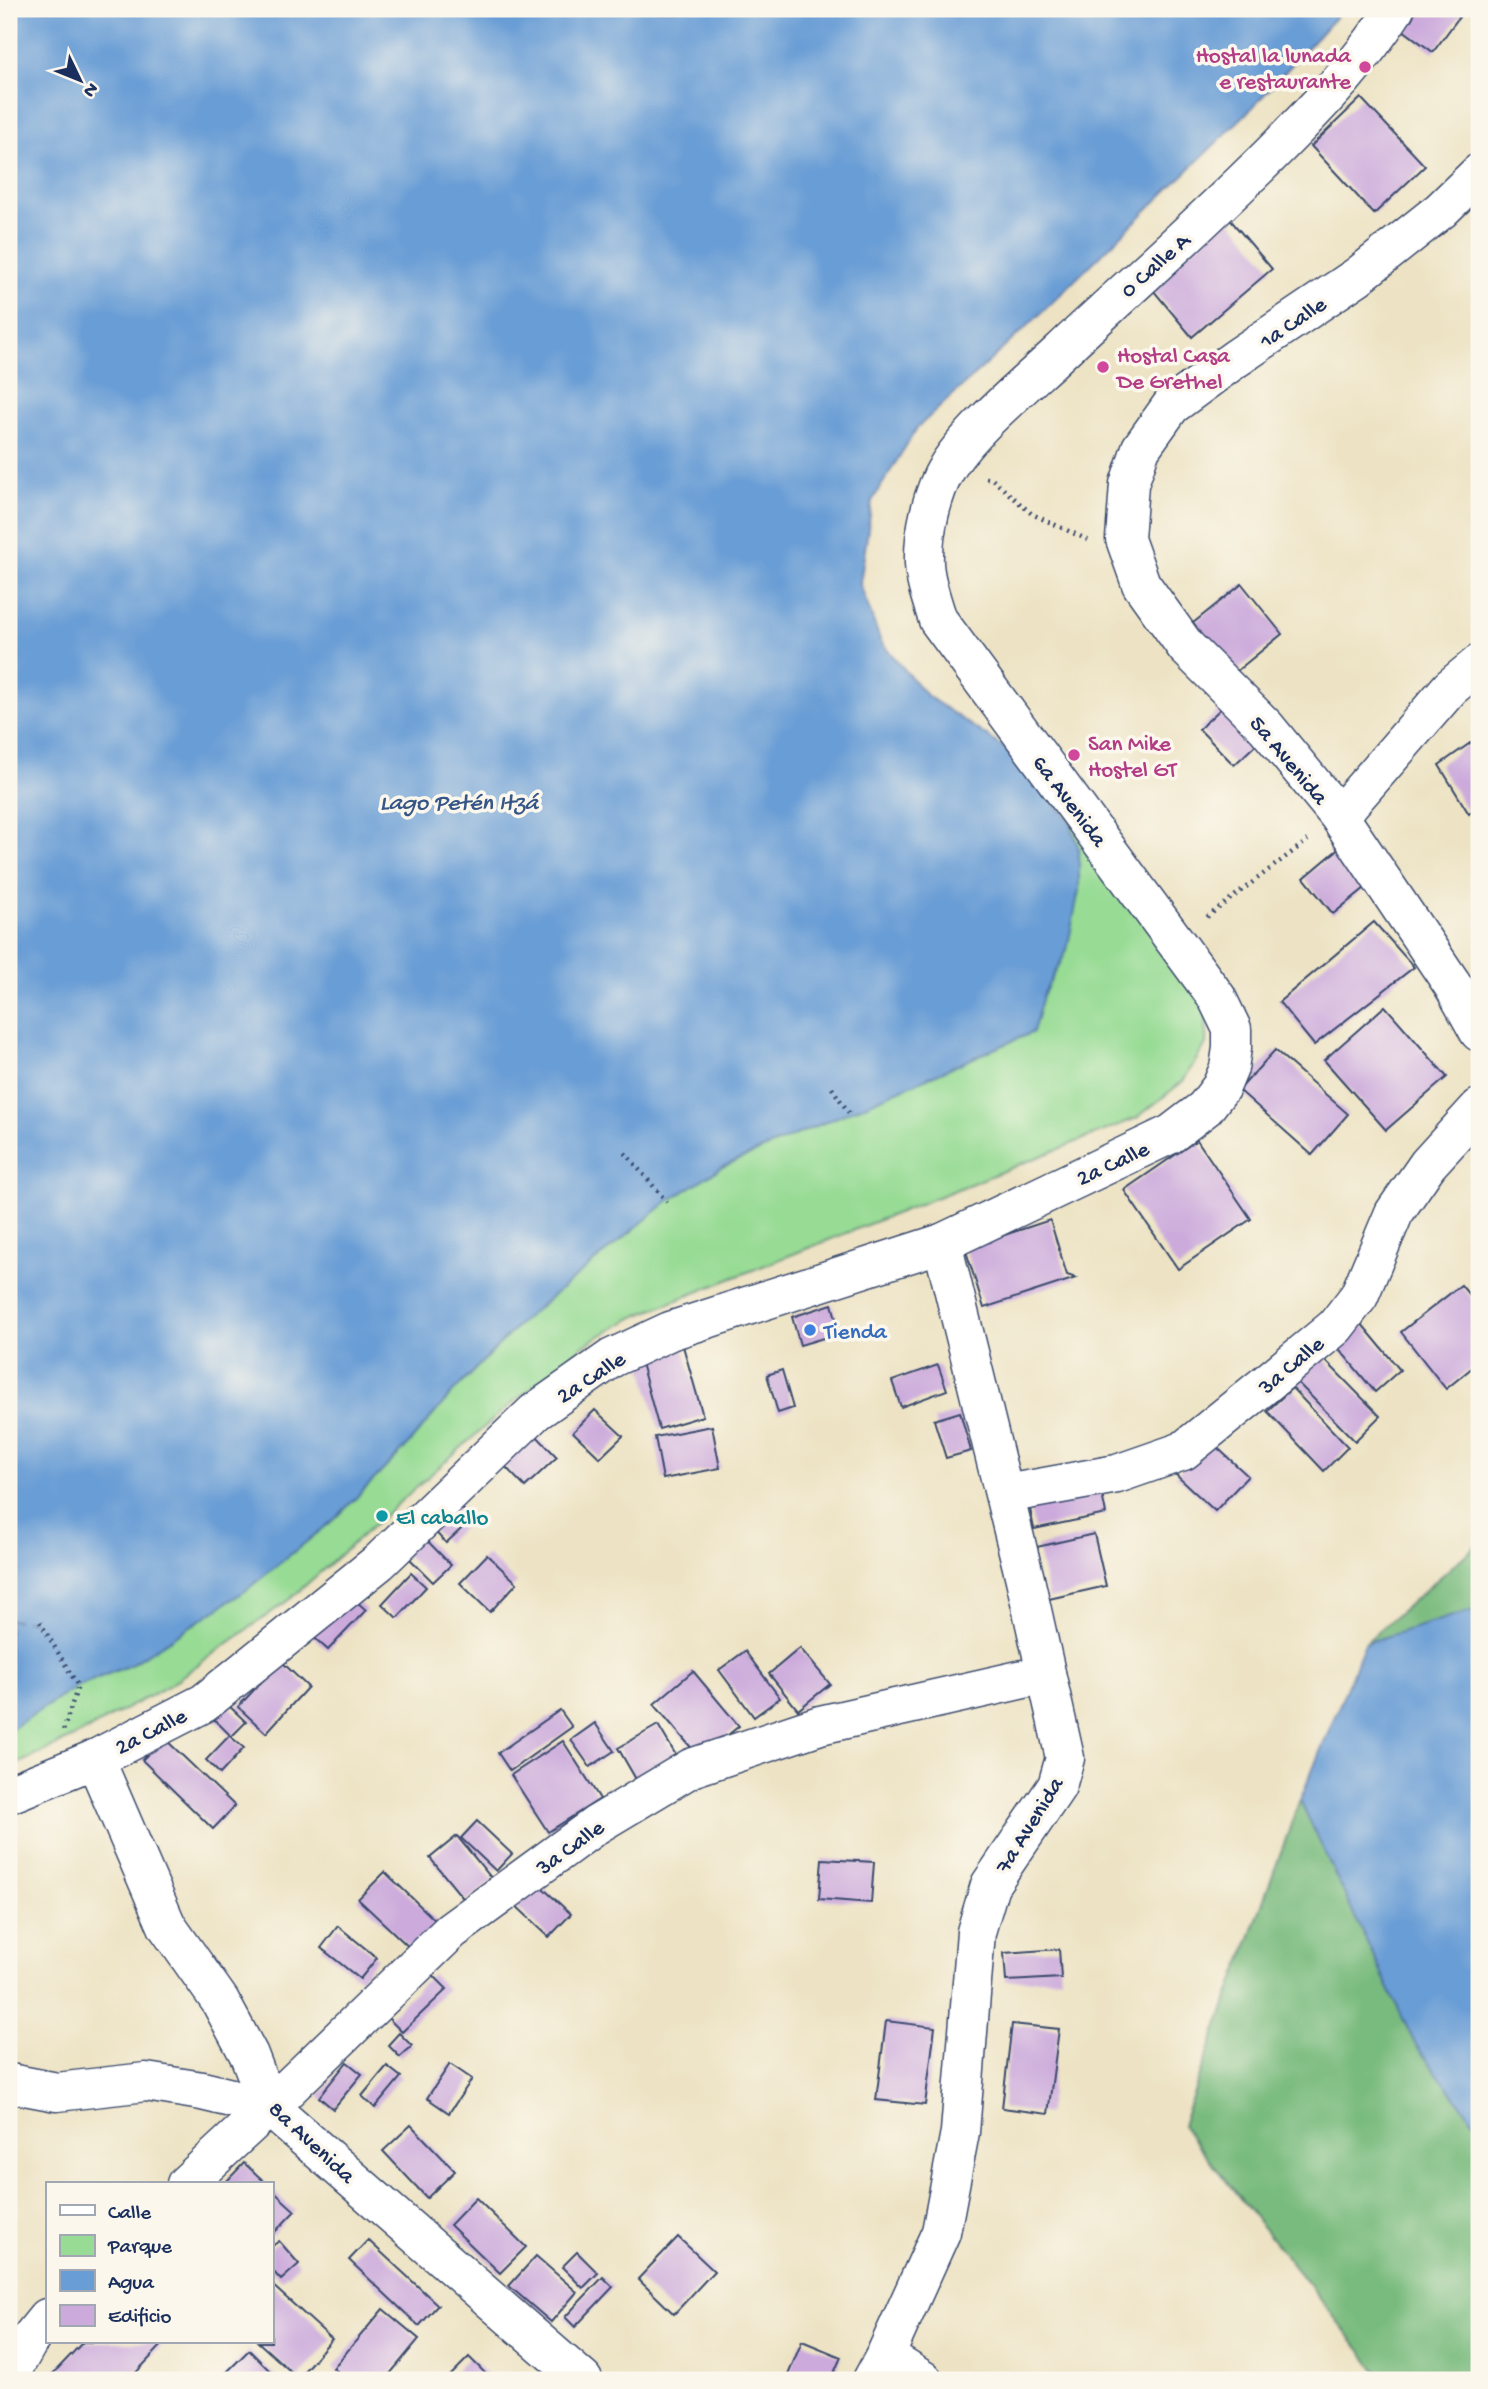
<svg xmlns="http://www.w3.org/2000/svg" width="1488" height="2389" font-family="'Gochi Hand',sans-serif">
<rect width="100%" height="100%" fill="#fbf7ec"/>
<filter id="ink" filterUnits="userSpaceOnUse"><feTurbulence type="fractalNoise" baseFrequency=".0143" numOctaves="2"/><feDisplacementMap in="SourceGraphic" scale="14" xChannelSelector="R" yChannelSelector="G"/><feConvolveMatrix kernelMatrix="1 2 1 2 8 2 1 2 1" color-interpolation-filters="sRGB"/></filter>
<filter id="wash" filterUnits="userSpaceOnUse"><feTurbulence type="fractalNoise" baseFrequency=".00686" numOctaves="4" result="noise"/><feDisplacementMap in="SourceGraphic" scale="28" xChannelSelector="R" yChannelSelector="G"/><feGaussianBlur stdDeviation="1.57" result="paint"/><feColorMatrix in="noise" values="0 0 0 0 0 0 0 0 0 0 0 0 0 0 0 0 0 1.4 0 .05"/><feComposite in="paint" operator="in"/></filter>
<g filter="url(#wash)">
<rect width="100%" height="100%" fill="#ede3c4"/>
<path fill="#97db94" stroke="#598579" stroke-width="2" d="M1069,819L1207,995L1206,1044L1183,1081L1137,1118L634,1317L584,1345L498,1415L290,1599L168,1686L76,1736L9,1768V1730L78,1686L130,1665L245,1591L336,1518L406,1447L452,1393L522,1321L667,1202L722,1167L1033,1032L1043,995L1067,950Z"/>
<g fill="#79bb7e" stroke="#4a756e" stroke-width="2">
<path d="M1479,1543V1611L1466,1612L1365,1643Z"/>
<path d="M1300,1800L1415,2044L1479,2128V2380H1384L1182,2125Z"/>
</g>
<g fill="#699dd5" stroke="#42669a" stroke-width="2">
<path d="M9,9H1343L1252,108L1034,320L917,428L872,501L860,584L881,642L926,695L1006,749L1069,819L1079,849V890L1067,950L1043,995L1033,1032L722,1167L667,1202L522,1321L452,1393L406,1447L336,1518L245,1591L130,1665L78,1686L9,1730Z"/>
<path d="M1479,1611V2128L1415,2044L1300,1800L1365,1643L1466,1612Z"/>
</g>
<g fill="none" stroke-linecap="round" stroke-linejoin="round">
<path stroke="#365688" stroke-width="2" stroke-dasharray="9 7" stroke-linecap="butt" d="M9,1620L40,1622"/>
</g>
<g id="blocks">
<g fill="#ccabdc">
<path d="M1418,9H1465L1433,52L1403,30Z"/>
<path d="M1361,98L1425,166L1374,214L1311,146Z"/>
<path d="M1228,217L1272,269L1192,337L1148,284Z"/>
<path d="M1242,584L1282,634L1232,675L1188,627Z"/>
<path d="M1230,700L1264,737L1234,765L1199,729Z"/>
<path d="M1476,739L1479,744V807L1469,814L1439,765Z"/>
<path d="M1342,846L1371,883L1333,914L1304,878Z"/>
<path d="M1374,922L1414,967L1314,1045L1279,1002Z"/>
<path d="M1385,1006L1447,1077L1386,1130L1324,1060Z"/>
<path d="M1275,1050L1348,1114L1312,1155L1239,1090Z"/>
<path d="M1197,1140L1251,1219L1178,1269L1124,1190Z"/>
<path d="M1050,1220L1067,1275L1076,1278L984,1308L965,1248Z"/>
<path d="M1461,1285L1479,1307V1362L1446,1389L1401,1332Z"/>
<path d="M832,1304L840,1333L800,1345L792,1317Z"/>
<path d="M1356,1317L1400,1370L1375,1392L1330,1338Z"/>
<path d="M681,1339L703,1416L659,1429L638,1352Z"/>
<path d="M1321,1356L1380,1416L1355,1441L1296,1381Z"/>
<path d="M938,1365L947,1390L901,1407L892,1381Z"/>
<path d="M782,1370L793,1408L778,1413L767,1375Z"/>
<path d="M1292,1388L1348,1447L1324,1471L1267,1411Z"/>
<path d="M595,1410L623,1436L600,1458L573,1432Z"/>
<path d="M960,1412L971,1451L946,1458L934,1420Z"/>
<path d="M712,1426L720,1468L663,1479L655,1437Z"/>
<path d="M529,1428L557,1457L525,1487L497,1458Z"/>
<path d="M1209,1440L1248,1476L1215,1511L1176,1475Z"/>
<path d="M1100,1484L1106,1514L1034,1529L1028,1499Z"/>
<path d="M452,1498L472,1519L446,1543L426,1522Z"/>
<path d="M409,1522L451,1565L433,1582L391,1540Z"/>
<path d="M1094,1534L1106,1586L1049,1599L1037,1547Z"/>
<path d="M487,1555L517,1583L490,1612L460,1583Z"/>
<path d="M411,1573L426,1587L397,1618L382,1604Z"/>
<path d="M337,1584L366,1610L328,1650L300,1625Z"/>
<path d="M800,1648L830,1684L798,1710L769,1674Z"/>
<path d="M745,1651L780,1698L754,1717L719,1670Z"/>
<path d="M281,1661L308,1687L266,1733L238,1707Z"/>
<path d="M693,1671L739,1726L700,1758L654,1704Z"/>
<path d="M226,1703L246,1722L231,1737L244,1748L220,1774L206,1760L230,1735L212,1717Z"/>
<path d="M560,1710L572,1727L510,1771L498,1753Z"/>
<path d="M595,1723L614,1751L590,1767L571,1740Z"/>
<path d="M658,1725L677,1757L637,1781L618,1748Z"/>
<path d="M164,1738L235,1806L213,1829L142,1760Z"/>
<path d="M563,1741L600,1799L548,1832L511,1775Z"/>
<path d="M477,1821L512,1854L496,1871L461,1838Z"/>
<path d="M457,1836L493,1880L466,1902L430,1858Z"/>
<path d="M822,1859L874,1862L871,1903L819,1899Z"/>
<path d="M385,1872L439,1924L413,1951L358,1899Z"/>
<path d="M533,1879L571,1914L549,1937L512,1902Z"/>
<path d="M338,1926L377,1958L360,1979L321,1948Z"/>
<path d="M1059,1949L1061,1978L1006,1981L1004,1953Z"/>
<path d="M432,1974L447,1989L402,2032L388,2018Z"/>
<path d="M886,2021L935,2027L925,2105L876,2100Z"/>
<path d="M1012,2024L1059,2029L1048,2114L1002,2108Z"/>
<path d="M399,2033L412,2046L400,2057L388,2045Z"/>
<path d="M347,2062L362,2074L333,2109L319,2097Z"/>
<path d="M450,2064L472,2079L449,2113L427,2098Z"/>
<path d="M387,2066L401,2077L375,2108L362,2096Z"/>
<path d="M411,2125L455,2171L427,2198L383,2151Z"/>
<path d="M244,2163L267,2184H224Z"/>
<path d="M271,2189L295,2211L271,2236Z"/>
<path d="M476,2198L526,2247L500,2273L450,2225Z"/>
<path d="M678,2237L714,2271L674,2314L638,2279Z"/>
<path d="M368,2240L438,2305L419,2326L349,2260Z"/>
<path d="M279,2241L299,2264L281,2280L271,2269V2247Z"/>
<path d="M577,2252L598,2273L583,2288L562,2267Z"/>
<path d="M536,2256L577,2292L551,2322L509,2286Z"/>
<path d="M603,2277L613,2287L575,2327L565,2317Z"/>
<path d="M271,2284L332,2339L298,2378L258,2342H271Z"/>
<path d="M383,2309L419,2339L385,2380H348L333,2368Z"/>
<path d="M802,2341L841,2357L831,2380H786Z"/>
<path d="M83,2342H165L129,2380H47Z"/>
<path d="M249,2350L279,2380H219Z"/>
<path d="M469,2357L492,2380H446Z"/>
</g>
</g>
</g>
<g filter="url(#ink)">
<use href="#blocks" fill-opacity="0" stroke="#3a4a6d" stroke-width="2"/>
<g fill="none" stroke-linecap="round" stroke-linejoin="round">
<defs>
<g id="minor">
<path d="M1479,173L1441,210L1358,276L1235,359L1171,406L1141,448L1129,484L1125,539L1141,584L1186,647L1266,727L1339,816L1454,987L1479,1032"/>
<path d="M1339,816L1450,688L1479,664"/>
<path d="M1005,1494L1117,1474L1183,1451L1267,1383L1335,1327L1359,1296L1394,1213L1428,1164L1479,1108"/>
<path d="M95,1759L167,1926L220,2001L249,2055L269,2107L583,2380"/>
<path d="M9,1794L95,1759L204,1703L379,1562L535,1412L612,1358L670,1331L942,1243L1171,1134L1205,1108L1221,1087L1229,1068L1232,1048V1029L1217,998L938,620C932,601 925,583 924,563C923,533 932,492 948,466C972,428 1026,384 1059,353C1135,281 1214,213 1287,138C1328,96 1363,59 1395,9"/>
<path d="M9,2083L57,2092L146,2082L202,2091L269,2107"/>
<path d="M186,2184L269,2107L451,1931L596,1825L691,1768L820,1725L1046,1674"/>
<path d="M885,2356L923,2380"/>
<path d="M9,2376L30,2339L47,2318"/>
<path d="M872,2380L885,2356L941,2232L960,2132L976,1932L990,1885L1057,1786L1065,1758L1025,1579L942,1243"/>
</g>
</defs>
<use href="#minor" stroke="#3a4a6d" stroke-width="41"/>
<g stroke="#3a4a6d" stroke-width="4.5" stroke-dasharray="2 5" stroke-linecap="butt">
<path d="M986,478L992,479L1032,514L1088,540"/>
<path d="M1207,917L1308,840"/>
<path d="M832,1088L849,1113"/>
<path d="M625,1153L667,1202"/>
<path d="M40,1622L78,1686L63,1731"/>
</g>
<use href="#minor" stroke="#fff" stroke-width="38"/>
</g>
</g>
<g fill="#d1479c" stroke="#fbf7ec" stroke-width="2.5">
<circle cx="1365" cy="67" r="7"/>
<circle cx="1103" cy="367" r="7"/>
<circle cx="1074" cy="755" r="7"/>
</g>
<circle fill="#3f7fe0" stroke="#fbf7ec" stroke-width="2.5" cx="810" cy="1330" r="7"/>
<circle fill="#0f9aa8" stroke="#fbf7ec" stroke-width="2.5" cx="382" cy="1516" r="7"/>
<g text-anchor="middle" stroke-width="7" stroke-linejoin="round" paint-order="stroke">
<g font-size="23" fill="#b23c85" stroke="#fbf7ec" text-anchor="start">
<text x="1351" y="62" text-anchor="end">Hostal la lunada<tspan x="1351" dy="26">e restaurante</tspan></text>
<text x="1117" y="362">Hostal Casa<tspan x="1117" dy="26">De Grethel</tspan></text>
<text x="1088" y="750">San Mike<tspan x="1088" dy="26">Hostel GT</tspan></text>
</g>
<g font-size="23" fill="#1b2f5e" stroke="#fbf7ec">
<text transform="translate(1154 264) rotate(-42)" y="8">0 Calle A</text>
<text transform="translate(1292 321) rotate(-34)" y="8">1a Calle</text>
<text transform="translate(1290 759) rotate(50)" y="8">5a Avenida</text>
<text transform="translate(1071 800) rotate(53)" y="8">6a Avenida</text>
<text transform="translate(1112 1162) rotate(-25)" y="8">2a Calle</text>
<text transform="translate(1290 1364) rotate(-40)" y="8">3a Calle</text>
<text transform="translate(590 1376) rotate(-33)" y="8">2a Calle</text>
<text transform="translate(150 1730) rotate(-27)" y="8">2a Calle</text>
<text transform="translate(1028 1824) rotate(-58)" y="8">7a Avenida</text>
<text transform="translate(569 1846) rotate(-36)" y="8">3a Calle</text>
<text transform="translate(313 2141) rotate(43)" y="8">8a Avenida</text>
</g>
<g font-size="23" fill="#366cbe" stroke="#fbf7ec" text-anchor="start">
<text x="824" y="1338">Tienda</text>
</g>
<g font-size="23" fill="#0d838f" stroke="#fbf7ec" text-anchor="start">
<text x="396" y="1524">El caballo</text>
</g>
<g font-size="24" font-style="italic" fill="#365688" stroke="#fbf7ec">
<text x="459" y="809">Lago Petén Itzá</text>
</g>
</g>
<rect width="1488" height="2389" fill="none" stroke="#fbf7ec" stroke-width="35"/>
<rect x="46" y="2182" width="228" height="161" fill="#fbf7ec" stroke="#a1a7b3" stroke-width="2"/>
<rect x="60" y="2205" width="35" height="10" fill="#ffffff" stroke="#a1a7b3" stroke-width="2"/>
<text x="108" y="2218" font-size="21" fill="#1b2f5e">Calle</text>
<rect x="60" y="2235" width="35" height="21" fill="#97db94" stroke="#a1a7b3" stroke-width="2"/>
<text x="108" y="2252" font-size="21" fill="#1b2f5e">Parque</text>
<rect x="60" y="2270" width="35" height="21" fill="#699dd5" stroke="#a1a7b3" stroke-width="2"/>
<text x="108" y="2288" font-size="21" fill="#1b2f5e">Agua</text>
<rect x="60" y="2305" width="35" height="21" fill="#ccabdc" stroke="#a1a7b3" stroke-width="2"/>
<text x="108" y="2322" font-size="21" fill="#1b2f5e">Edificio</text>
<g transform="translate(80 80) rotate(133)" stroke="#fbf7ec" stroke-width="5" paint-order="stroke">
<path d="M0-5L12 26L0 18L-12 26Z" fill="#1b2f5e"/>
<text y="-10" font-size="19" font-weight="bold" text-anchor="middle" fill="#1b2f5e">N</text>
</g>
</svg>
